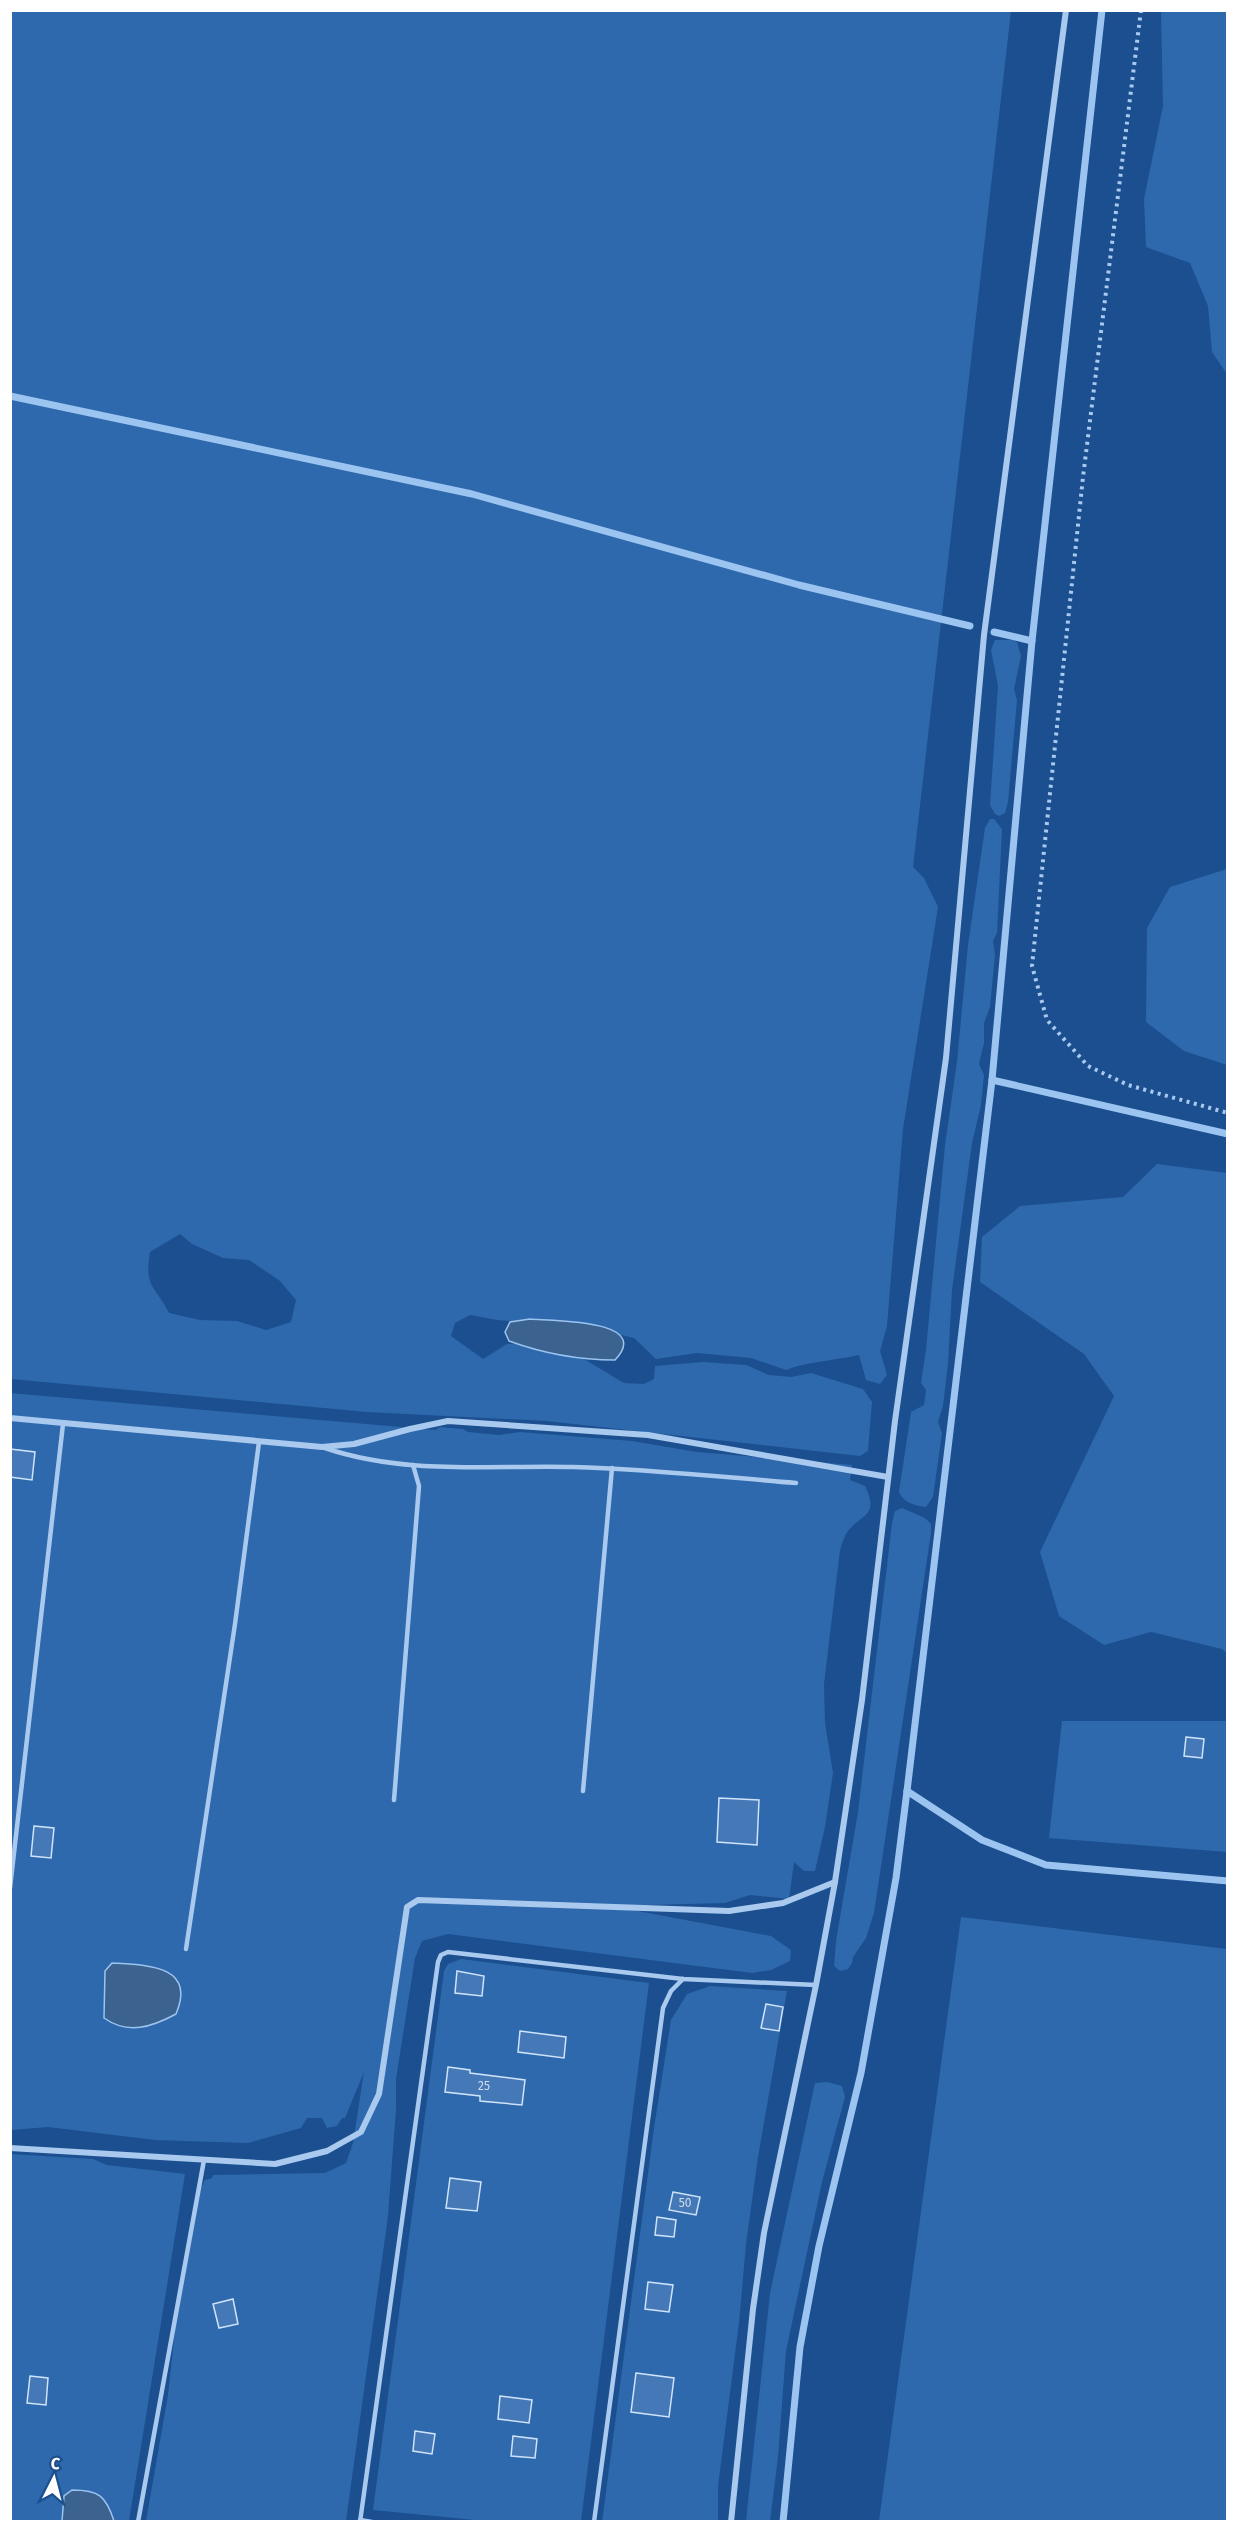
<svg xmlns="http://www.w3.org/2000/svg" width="1238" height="2532" font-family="'Fira Sans',sans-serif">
<rect width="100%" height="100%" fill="#1b4f8f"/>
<g fill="#2e69ad" fill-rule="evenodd">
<path d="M11,11H1011L913,867L924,878L938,907L903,1129L887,1326L880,1351L887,1375L880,1384L866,1380L859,1355C834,1361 809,1361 786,1370L751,1358L697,1353L656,1359L634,1338L586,1327L497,1320L470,1315L455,1323L451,1336L483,1359L507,1344L523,1343L574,1353L624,1383L644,1384L654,1379L655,1366L703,1362L746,1365L769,1375L791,1377L811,1373L863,1389L872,1402L868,1451L860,1456L547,1421L367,1412L11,1379ZM180,1234L192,1244L223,1258L249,1260L280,1281L296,1300L291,1322L266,1330L237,1321L200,1320L169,1313C155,1285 144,1288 150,1252Z"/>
<path d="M1161,11H1227V374L1212,352L1208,306L1190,263L1146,247L1144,199L1163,106Z"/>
<path d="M995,640H1013L1017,642L1021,656L1014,689L1017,700L1008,802L1005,813L999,816L995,814L990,805L998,686L991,650Z"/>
<path d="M990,819H994L1002,829L997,933L993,941L995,955L990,1007L984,1023V1043L979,1064L984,1075L981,1105L972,1143L952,1290L948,1364L943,1406L938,1422L942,1433L933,1497L926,1507C915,1506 903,1502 899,1492L911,1412L924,1405L926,1390L921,1383L926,1350L945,1145L957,1062L968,945L985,828Z"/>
<path d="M1227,869H1228L1227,1065L1184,1051L1146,1022L1147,928L1170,887Z"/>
<path d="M1157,1164L1227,1173V1653L1222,1649L1151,1632L1104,1645L1059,1616L1040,1552L1114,1396L1084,1354L980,1282L982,1237L1020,1206L1123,1197Z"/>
<path d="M10,1393L435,1430L440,1427L463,1429L468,1432L499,1435L520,1432L632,1441L697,1452L852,1465L850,1480L865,1486C880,1517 861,1514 848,1531C844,1536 842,1544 840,1550L824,1684L825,1723L833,1773L825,1827L815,1871H804L794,1862L789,1899L750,1895L725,1903L611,1906L771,1936L791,1950L790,1961L771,1970L752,1973L448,1934L422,1941L415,1958L396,2079V2109L388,2216L346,2521H146L168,2395L181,2275L198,2193L205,2180L212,2178L213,2175L325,2173L346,2163L353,2143L364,2072L345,2118H342L337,2126L327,2128L322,2118H307L301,2128L248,2143L155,2140L48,2127L11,2130Z"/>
<path d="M902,1508L925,1518L931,1524V1533L874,1913L866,1938L853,1957L852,1963L848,1969L840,1971L834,1966L836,1941L858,1812L892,1523L895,1511Z"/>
<path d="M1062,1721H1227V1852L1049,1838Z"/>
<path d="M961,1917L1227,1949V2521H879Z"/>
<path d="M461,1959L649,1983L581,2521H485L373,2510L444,1971L448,1964Z"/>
<path d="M710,1986L787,1991L758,2157L746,2244L739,2323L718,2486V2521L602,2522L654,2128L671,2020L687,1994Z"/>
<path d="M827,2082L842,2086L845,2097L822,2182L786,2351L778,2457L770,2521H746L770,2293L815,2083Z"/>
<path d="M10,2154L93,2159L107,2165L185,2174L129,2521H11Z"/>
</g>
<g fill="#3c6290" stroke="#9cc4f0" stroke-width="1.5">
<path d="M530,1319C551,1321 654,1319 615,1360C580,1360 542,1353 509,1341L505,1332L510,1322Z"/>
<path d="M112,1963C146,1965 197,1965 176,2014C152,2027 128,2035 104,2018L105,1971Z"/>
<path d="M72,2490C99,2490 106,2496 114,2521H62L64,2496Z"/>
</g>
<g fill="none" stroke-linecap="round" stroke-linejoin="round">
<g stroke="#9cc4f0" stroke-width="7">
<path d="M10,396L472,494L799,585L970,626"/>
<path d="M994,632L1032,641"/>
<path d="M992,1080L1228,1134"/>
<path d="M907,1791L982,1840L1046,1865L1228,1881"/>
<path d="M783,2522L800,2347L819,2246L861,2073L896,1878L907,1791L992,1080L1032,641L1102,10"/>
</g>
</g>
<g fill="#4478b7" stroke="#cfe3fa" stroke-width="1.5">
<path d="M10,1449L35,1452L32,1480L10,1477Z"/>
<path d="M1186,1737L1204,1739L1202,1758L1184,1756Z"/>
<path d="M719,1798L759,1800L757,1845L717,1842Z"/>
<path d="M34,1826L54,1828L51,1858L31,1856Z"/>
<path d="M457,1971L484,1976L482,1996L455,1993Z"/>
<path d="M766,2004L783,2007L779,2031L761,2028Z"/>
<path d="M520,2031L566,2037L564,2058L518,2052Z"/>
<path d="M448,2067L470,2070V2073L525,2080L522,2105L480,2101V2096L445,2092Z"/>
<path d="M450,2178L481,2182L477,2211L446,2208Z"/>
<path d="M673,2192L700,2197L696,2215L669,2210Z"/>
<path d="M657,2217L676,2220L674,2237L655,2235Z"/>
<path d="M648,2282L673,2285L669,2312L645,2309Z"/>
<path d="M233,2299L238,2324L219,2328L213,2304Z"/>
<path d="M636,2373L674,2378L669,2417L631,2412Z"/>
<path d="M30,2376L48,2378L46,2405L27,2403Z"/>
<path d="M500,2396L532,2400L529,2423L498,2419Z"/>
<path d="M415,2431L435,2434L432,2454L413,2451Z"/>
<path d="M513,2436L537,2439L535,2458L511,2456Z"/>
</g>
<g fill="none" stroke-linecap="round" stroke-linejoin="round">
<path stroke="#a9c9ee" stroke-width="4" stroke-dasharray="3 4.5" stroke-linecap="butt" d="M1141,10L1083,477L1032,966L1047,1020L1088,1066L1128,1085L1228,1113"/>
<g stroke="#a9c9ee" stroke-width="4.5">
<path d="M325,1448C404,1475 491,1465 573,1467C647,1469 722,1477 796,1483"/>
<path d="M583,1791L612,1468"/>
<path d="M394,1800L419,1486L413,1465"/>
<path d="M10,1888L63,1424"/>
<path d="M186,1949L235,1624L259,1442"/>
<path d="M360,2520L372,2522"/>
<path d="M138,2522L204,2160"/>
<path d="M360,2522L438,1962L441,1955L448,1952L683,1979L816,1985"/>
<path d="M594,2522L663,2008L671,1991L683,1979"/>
</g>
<g stroke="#a9c9ee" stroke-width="6">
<path d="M10,1418L322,1447L354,1444L410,1429L448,1421L648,1435L888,1477"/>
<path d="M10,2148L275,2164L327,2151L361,2132L379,2094L407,1907L418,1900L729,1911L783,1903L835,1882"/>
<path d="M731,2522L753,2309L764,2233L816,1985L835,1882L862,1700L895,1421L946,1058L984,635L1066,10"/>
</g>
</g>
<g text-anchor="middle" stroke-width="4.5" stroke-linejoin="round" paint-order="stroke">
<g font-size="12" fill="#d0dded">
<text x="484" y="2090">25</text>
<text x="685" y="2207">50</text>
</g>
</g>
<rect width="1238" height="2532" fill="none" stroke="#ffffff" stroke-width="24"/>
<g transform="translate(54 2478) rotate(6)" stroke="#1b4f8f" stroke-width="4.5" paint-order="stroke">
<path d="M0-4.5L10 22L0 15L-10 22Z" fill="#ffffff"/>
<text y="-9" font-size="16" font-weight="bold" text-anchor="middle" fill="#ffffff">С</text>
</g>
</svg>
